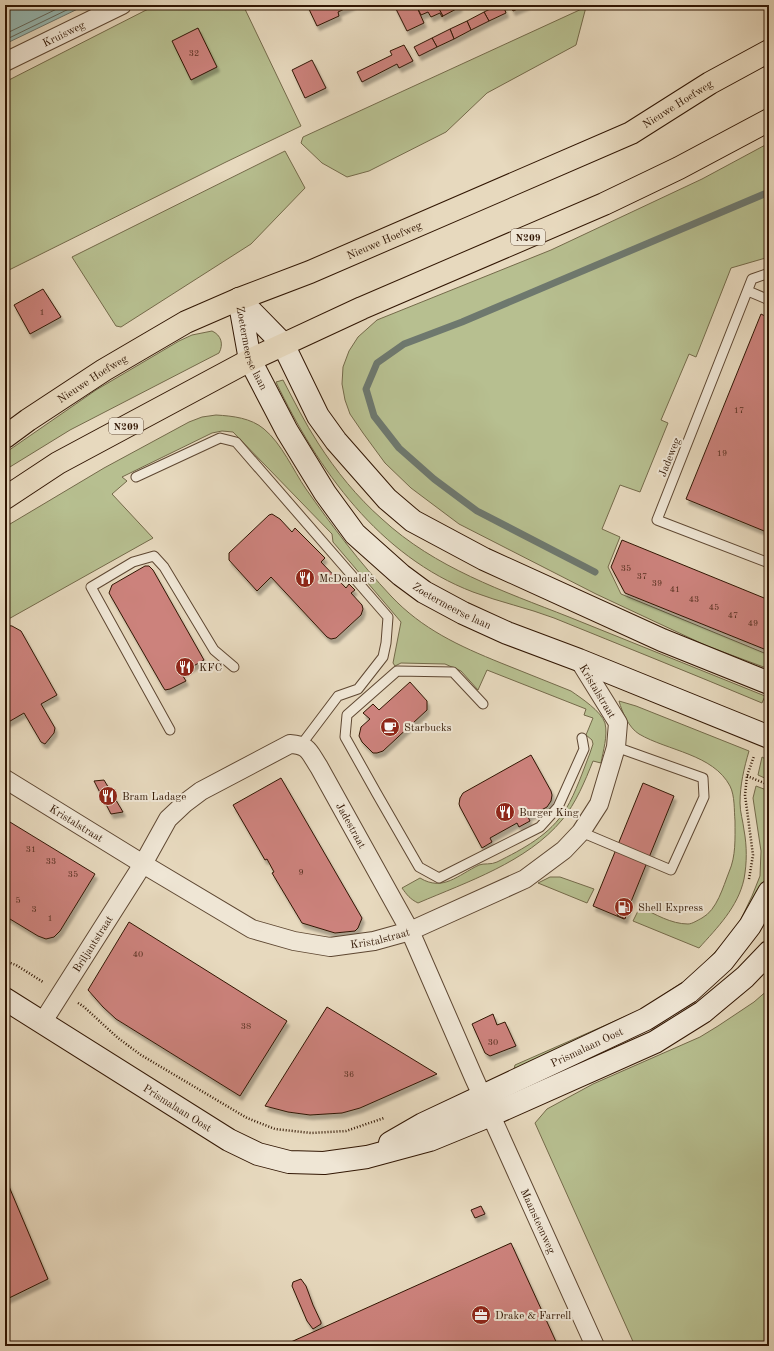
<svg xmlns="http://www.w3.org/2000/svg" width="774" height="1351" font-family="'Old Standard TT',serif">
<defs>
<filter id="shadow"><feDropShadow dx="2.5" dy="4.5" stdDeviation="1" flood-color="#0004"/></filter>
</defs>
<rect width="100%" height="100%" fill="#e7d9be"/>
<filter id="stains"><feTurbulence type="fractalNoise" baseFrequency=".005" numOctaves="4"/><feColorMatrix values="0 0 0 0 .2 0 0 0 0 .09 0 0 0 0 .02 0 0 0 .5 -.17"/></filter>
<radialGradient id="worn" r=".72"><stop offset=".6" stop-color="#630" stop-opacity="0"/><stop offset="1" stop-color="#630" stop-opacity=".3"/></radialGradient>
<g fill="#b7bf90" stroke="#746a4a">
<path d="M156,5H243L301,126L226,162L5,272V82Z"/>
<path d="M586,7L576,45L487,93L446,132L369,171L347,177L322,163L301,143L303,137Z"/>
<path d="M769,143V257L731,268L696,357L689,354L661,420L668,423L640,492L620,485L602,529L620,537L608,567L621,594L769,655V669L707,646L596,594L459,524L411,488L385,463L363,433L350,414L345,400L342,384L343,367L349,351L358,337L377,320L551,250L702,179Z"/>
<path d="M285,151L305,188L251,244L121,327L116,326L72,257Z"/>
<path d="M212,331C221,335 224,344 219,353L70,430L5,470V453L96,390L179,341L192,335Z"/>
<path d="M283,380C294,401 305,423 318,443C336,471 357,497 382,519C435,568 503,591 569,617C634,643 700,670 765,696L762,703C693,674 623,646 554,618C528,608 499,602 473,592C379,556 318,470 276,382Z"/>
<path d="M216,415C233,416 251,418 264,429C282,444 293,470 306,489C332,526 360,563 391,596C422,629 459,646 501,663C524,672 548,682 571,691C581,698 601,711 605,723C608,736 603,751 601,763L593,761C585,781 576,803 562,820C527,862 467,882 418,903C410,899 407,895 402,888L420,878C443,892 458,875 479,865C484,863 491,865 497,862C523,849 550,835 566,809C576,792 583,771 590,753L593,744L592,740L586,735L593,718L584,715L586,709L487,670L478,690L461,671L445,664L401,663L395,666L393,663L401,622L333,542L332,534L233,432L222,431L212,433L122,477L127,481L112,494L153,538L5,621V527L104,468L189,422L202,417Z"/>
<path d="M619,701L636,706L749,751C744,768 740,785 740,803C740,812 743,821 744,830C747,846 747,863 744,879C738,907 717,928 699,948L633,921L640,907C655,914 671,924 688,924C692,924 698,920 702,918C717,910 723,887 729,872C736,856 735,839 735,821C734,810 735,796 730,786C713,754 668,751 639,734C629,728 622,712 619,701Z"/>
<path d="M762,757L769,761V780L758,775Z"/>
<path d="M756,786L769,791V871L757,899L735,938L719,957L686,989L665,1004L643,1017L528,1070L516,1072L514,1069L515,1065L640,1010L683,982L700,968L731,935L741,919L752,896L760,876L761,851L753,798Z"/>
<path d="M550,877H560L594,889L587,903L538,883Z"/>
<path d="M769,989V1346H635L535,1123L547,1109L593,1084L700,1037L718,1026L754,1002Z"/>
</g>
<path fill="#97bab5" stroke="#6e786e" d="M20,5H86L5,44V12Z"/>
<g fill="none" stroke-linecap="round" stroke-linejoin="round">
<g stroke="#64685c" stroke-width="1">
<path d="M5,34L65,5"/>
<path d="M5,40L77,5"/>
</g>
<path stroke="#6e786e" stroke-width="7" d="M595,572L477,511L434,479L399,448L374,416L366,389L377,363L404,344L462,322L769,192"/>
</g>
<g fill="#cc827c" stroke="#311603" filter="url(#shadow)">
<path d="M307,5H353L338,12L339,16L317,26Z"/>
<path d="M394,5H416L424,23L407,31Z"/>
<path d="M416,5H437L443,16L442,17L440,13L431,17L428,12L421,15Z"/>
<path d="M437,5H459L460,7L443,16Z"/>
<path d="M498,5H503L506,13L489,21L484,12Z"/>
<path d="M510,5H527L513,11Z"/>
<path d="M484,12L489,21L471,30L467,21Z"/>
<path d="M467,21L471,30L454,39L450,29Z"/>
<path d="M198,28L217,67L191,80L172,41Z"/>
<path d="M450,29L454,39L437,47L432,38Z"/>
<path d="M432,38L437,47L419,56L414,47Z"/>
<path d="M404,45L413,61L399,68L397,64L362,82L357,72L392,55L390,51Z"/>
<path d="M312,60L326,88L305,98L292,70Z"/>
<path d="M43,289L61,317L30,334L14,305Z"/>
<path d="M761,314L769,318V533L686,499Z"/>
<path d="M272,514L280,519L292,532L295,528L325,558L321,562L346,588L349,584L355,590L351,593L362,605L363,609L361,615L336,638L331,639L327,637L271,577L257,591L229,560V553L269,515Z"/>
<path d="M622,540L769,600V651L625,593L611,567Z"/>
<path d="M145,566H149L153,570L204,660L181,673L186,681L170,689L165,690L163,687L109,593L112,585Z"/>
<path d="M5,625L12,626L21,631L57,695L41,704L55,728L54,733L45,744L41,742L24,713L5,724Z"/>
<path d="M410,682L427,701V710L383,751L377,753H373L362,742L359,736L361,727L370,719L363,713L373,704L379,710Z"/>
<path d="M531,755L551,791L552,795L551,801L547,807L528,817L530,821L519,827L517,823L490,838L492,842L482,848L460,807L459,804L460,798L463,793Z"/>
<path d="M281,778L362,918L358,928L355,931L335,933L302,923L272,873L274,872L267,859L265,860L233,805Z"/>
<path d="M104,780L123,812L111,814L94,781Z"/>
<path d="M643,783L674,796L624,919L593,906Z"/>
<path d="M5,819L95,874L60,931L54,937L46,939L38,936L5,916Z"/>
<path d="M620,907L628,910L625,919L617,915Z"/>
<path d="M129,922L287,1021L240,1096L116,1019L103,1007L88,990Z"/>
<path d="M327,1007L437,1074L360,1108L342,1113L310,1115L288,1112L265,1106Z"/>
<path d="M493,1014L497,1025L505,1022L516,1046L490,1056L485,1053L472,1024Z"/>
<path d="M5,1177L48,1279L5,1300Z"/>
<path d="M481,1206L485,1214L475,1218L471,1210Z"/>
<path d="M511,1243L558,1346H282Z"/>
<path d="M301,1279L306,1286L313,1305L321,1322V1324L313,1329L307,1321L292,1286L293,1282Z"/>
</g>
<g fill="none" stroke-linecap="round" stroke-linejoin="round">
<defs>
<g id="lane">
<path d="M769,273L752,279L657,520L769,563"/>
<path d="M748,291L769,300"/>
<path d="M136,477L220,438L236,442L388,617L386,643L383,657L358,689L338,696L301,745"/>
<path d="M483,704L453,672L397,671L347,715L345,737L377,794L419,867L439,878L540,827L558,807L584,749L582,738"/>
<path d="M170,730L91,587L133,562L154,556L164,567L214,650L234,667"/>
<path d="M581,832L671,870L704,797L703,778L616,747"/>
</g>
<g id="street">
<path id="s1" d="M5,62L122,5"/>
<path id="s2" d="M5,779L143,864L252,929L294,941L330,947L374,941L410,931L525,879L564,850L581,832L599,804L616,747L618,723L579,660"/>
<path id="s3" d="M42,1023L143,864L168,819L185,803L201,791L290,744C309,745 309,752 319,767L410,931L474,1078L595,1346"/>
</g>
<g id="secondary">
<path id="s4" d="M239,299L250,360L287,431L325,493L355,534L401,575L424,592L463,613L507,633L579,660L769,737"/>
<path d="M239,299L283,344L318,416L336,441L387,499L413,521L484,559L662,640L769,683"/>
<path id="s5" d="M5,999L229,1140L258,1154L289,1162L324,1163L367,1157L430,1140L491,1115L655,1042L703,1012L745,977L769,952"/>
<path id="s6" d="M390,1143L423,1124L646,1019L689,992L723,961L750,926L769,892"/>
</g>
<g id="primary">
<path id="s7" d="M5,437L28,420L104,370L186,322L239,299L310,272L631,133L710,83L769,51"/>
<path d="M5,498L58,463L250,360L362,308L604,204L679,168L769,120"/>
</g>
</defs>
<use href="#lane" stroke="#5e4732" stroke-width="11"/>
<use href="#street" stroke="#5e4732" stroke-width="20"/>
<use href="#secondary" stroke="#311603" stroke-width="24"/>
<use href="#primary" stroke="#311603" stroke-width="24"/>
<g stroke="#311603" stroke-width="2.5" stroke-dasharray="1 2" stroke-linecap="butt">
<path d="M747,776L769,785"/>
<path d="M749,879L753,855L745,795L747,776L754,756"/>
<path d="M5,961L16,965L43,982"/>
<path d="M78,1003L83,1006L118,1038L141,1055L247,1118L275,1129L311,1133L346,1131L384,1118"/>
</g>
<use href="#lane" stroke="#efe6d5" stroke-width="9"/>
<use href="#street" stroke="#efe6d5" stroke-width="18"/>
<use href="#secondary" stroke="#efe6d5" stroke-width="22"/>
<use href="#primary" stroke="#e7d9be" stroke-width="22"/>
</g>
<defs>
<symbol id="restaurant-disc" viewBox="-11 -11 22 22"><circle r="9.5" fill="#8f2418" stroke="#efe6d5"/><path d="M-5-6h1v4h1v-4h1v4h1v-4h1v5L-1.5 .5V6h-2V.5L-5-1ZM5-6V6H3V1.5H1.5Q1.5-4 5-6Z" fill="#fff"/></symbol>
<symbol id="cafe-disc" viewBox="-11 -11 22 22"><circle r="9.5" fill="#8f2418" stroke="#efe6d5"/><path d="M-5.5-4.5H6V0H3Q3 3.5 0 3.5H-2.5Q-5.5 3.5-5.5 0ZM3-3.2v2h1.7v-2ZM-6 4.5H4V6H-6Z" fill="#fff"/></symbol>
<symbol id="fuel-disc" viewBox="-11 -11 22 22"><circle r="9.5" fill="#8f2418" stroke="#efe6d5"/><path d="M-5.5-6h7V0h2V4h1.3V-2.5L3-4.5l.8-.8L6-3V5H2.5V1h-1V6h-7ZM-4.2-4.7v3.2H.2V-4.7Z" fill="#fff"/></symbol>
<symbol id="office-disc" viewBox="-11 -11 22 22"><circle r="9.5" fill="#8f2418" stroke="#efe6d5"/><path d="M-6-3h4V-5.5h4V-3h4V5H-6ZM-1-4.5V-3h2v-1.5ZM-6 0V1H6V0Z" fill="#fff"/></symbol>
</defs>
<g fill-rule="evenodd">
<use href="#restaurant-disc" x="294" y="567" width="22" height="22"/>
<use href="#restaurant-disc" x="174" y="656" width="22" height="22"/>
<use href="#cafe-disc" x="379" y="716" width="22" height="22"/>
<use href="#restaurant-disc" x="97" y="785" width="22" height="22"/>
<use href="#restaurant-disc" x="494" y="801" width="22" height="22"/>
<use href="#fuel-disc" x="613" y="896" width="22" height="22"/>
<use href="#office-disc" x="470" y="1304" width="22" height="22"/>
</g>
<g text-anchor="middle" stroke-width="4" stroke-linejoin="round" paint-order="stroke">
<g font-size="9" fill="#583121">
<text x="194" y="56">32</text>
<text x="42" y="315">1</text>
<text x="739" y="413">17</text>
<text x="722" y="456">19</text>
<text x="626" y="571">35</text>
<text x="642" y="579">37</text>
<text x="657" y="586">39</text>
<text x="675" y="592">41</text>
<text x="694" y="602">43</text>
<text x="714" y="610">45</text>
<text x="733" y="618">47</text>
<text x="753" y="626">49</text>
<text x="31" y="852">31</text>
<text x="51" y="864">33</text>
<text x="301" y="875">9</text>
<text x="73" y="877">35</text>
<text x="18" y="903">5</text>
<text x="34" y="912">3</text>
<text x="50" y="921">1</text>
<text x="138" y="957">40</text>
<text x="246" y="1029">38</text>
<text x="493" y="1045">30</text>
<text x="349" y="1077">36</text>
</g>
<g fill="#efe6d5" stroke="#6a5442" stroke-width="1">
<rect x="511" y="229" width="34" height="16" rx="3"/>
<rect x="109" y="418" width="34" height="16" rx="3"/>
</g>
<g font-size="10" font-weight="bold" fill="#311603">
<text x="528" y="241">N209</text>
<text x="126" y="430">N209</text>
</g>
<g font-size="11" fill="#311603" stroke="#efe6d5">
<text dy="4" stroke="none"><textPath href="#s1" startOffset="65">Kruisweg</textPath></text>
<text dy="4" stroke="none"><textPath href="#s7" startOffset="753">Nieuwe Hoefweg</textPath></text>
<text dy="4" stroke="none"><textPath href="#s7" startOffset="429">Nieuwe Hoefweg</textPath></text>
<text dy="4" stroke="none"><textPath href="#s4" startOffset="51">Zoetermeerse laan</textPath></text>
<text dy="4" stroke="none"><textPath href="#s7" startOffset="105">Nieuwe Hoefweg</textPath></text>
<text transform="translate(669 457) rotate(-68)" y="4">Jadeweg</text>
<text dy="4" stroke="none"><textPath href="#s4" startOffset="387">Zoetermeerse laan</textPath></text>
<text transform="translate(598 691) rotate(59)" y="4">Kristalstraat</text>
<text dy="4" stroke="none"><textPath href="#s2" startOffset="84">Kristalstraat</textPath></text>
<text dy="4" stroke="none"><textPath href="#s3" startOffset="490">Jadestraat</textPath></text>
<text dy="4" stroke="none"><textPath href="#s2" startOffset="420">Kristalstraat</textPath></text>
<text dy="4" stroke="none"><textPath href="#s3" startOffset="94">Briljantstraat</textPath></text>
<text dy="4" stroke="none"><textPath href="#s6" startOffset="219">Prismalaan Oost</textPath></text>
<text dy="4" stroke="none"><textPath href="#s5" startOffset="204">Prismalaan Oost</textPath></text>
<text dy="4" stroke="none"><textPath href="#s3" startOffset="928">Maansteenweg</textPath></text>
</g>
<g font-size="11" fill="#311603" stroke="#efe6d5" text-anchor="start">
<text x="319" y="582">McDonald's</text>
<text x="199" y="671">KFC</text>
<text x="404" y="731">Starbucks</text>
<text x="122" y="800">Bram Ladage</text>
<text x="519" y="816">Burger King</text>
<text x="638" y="911">Shell Express</text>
<text x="495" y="1319">Drake &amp; Farrell</text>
</g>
</g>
<rect width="774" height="1351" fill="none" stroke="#e7d9be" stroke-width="20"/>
<rect x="6" y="6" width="762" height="1339" fill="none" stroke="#311603" stroke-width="2"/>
<rect x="10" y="10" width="754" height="1331" fill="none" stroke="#311603"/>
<rect width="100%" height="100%" filter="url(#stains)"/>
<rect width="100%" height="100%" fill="url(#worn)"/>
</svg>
